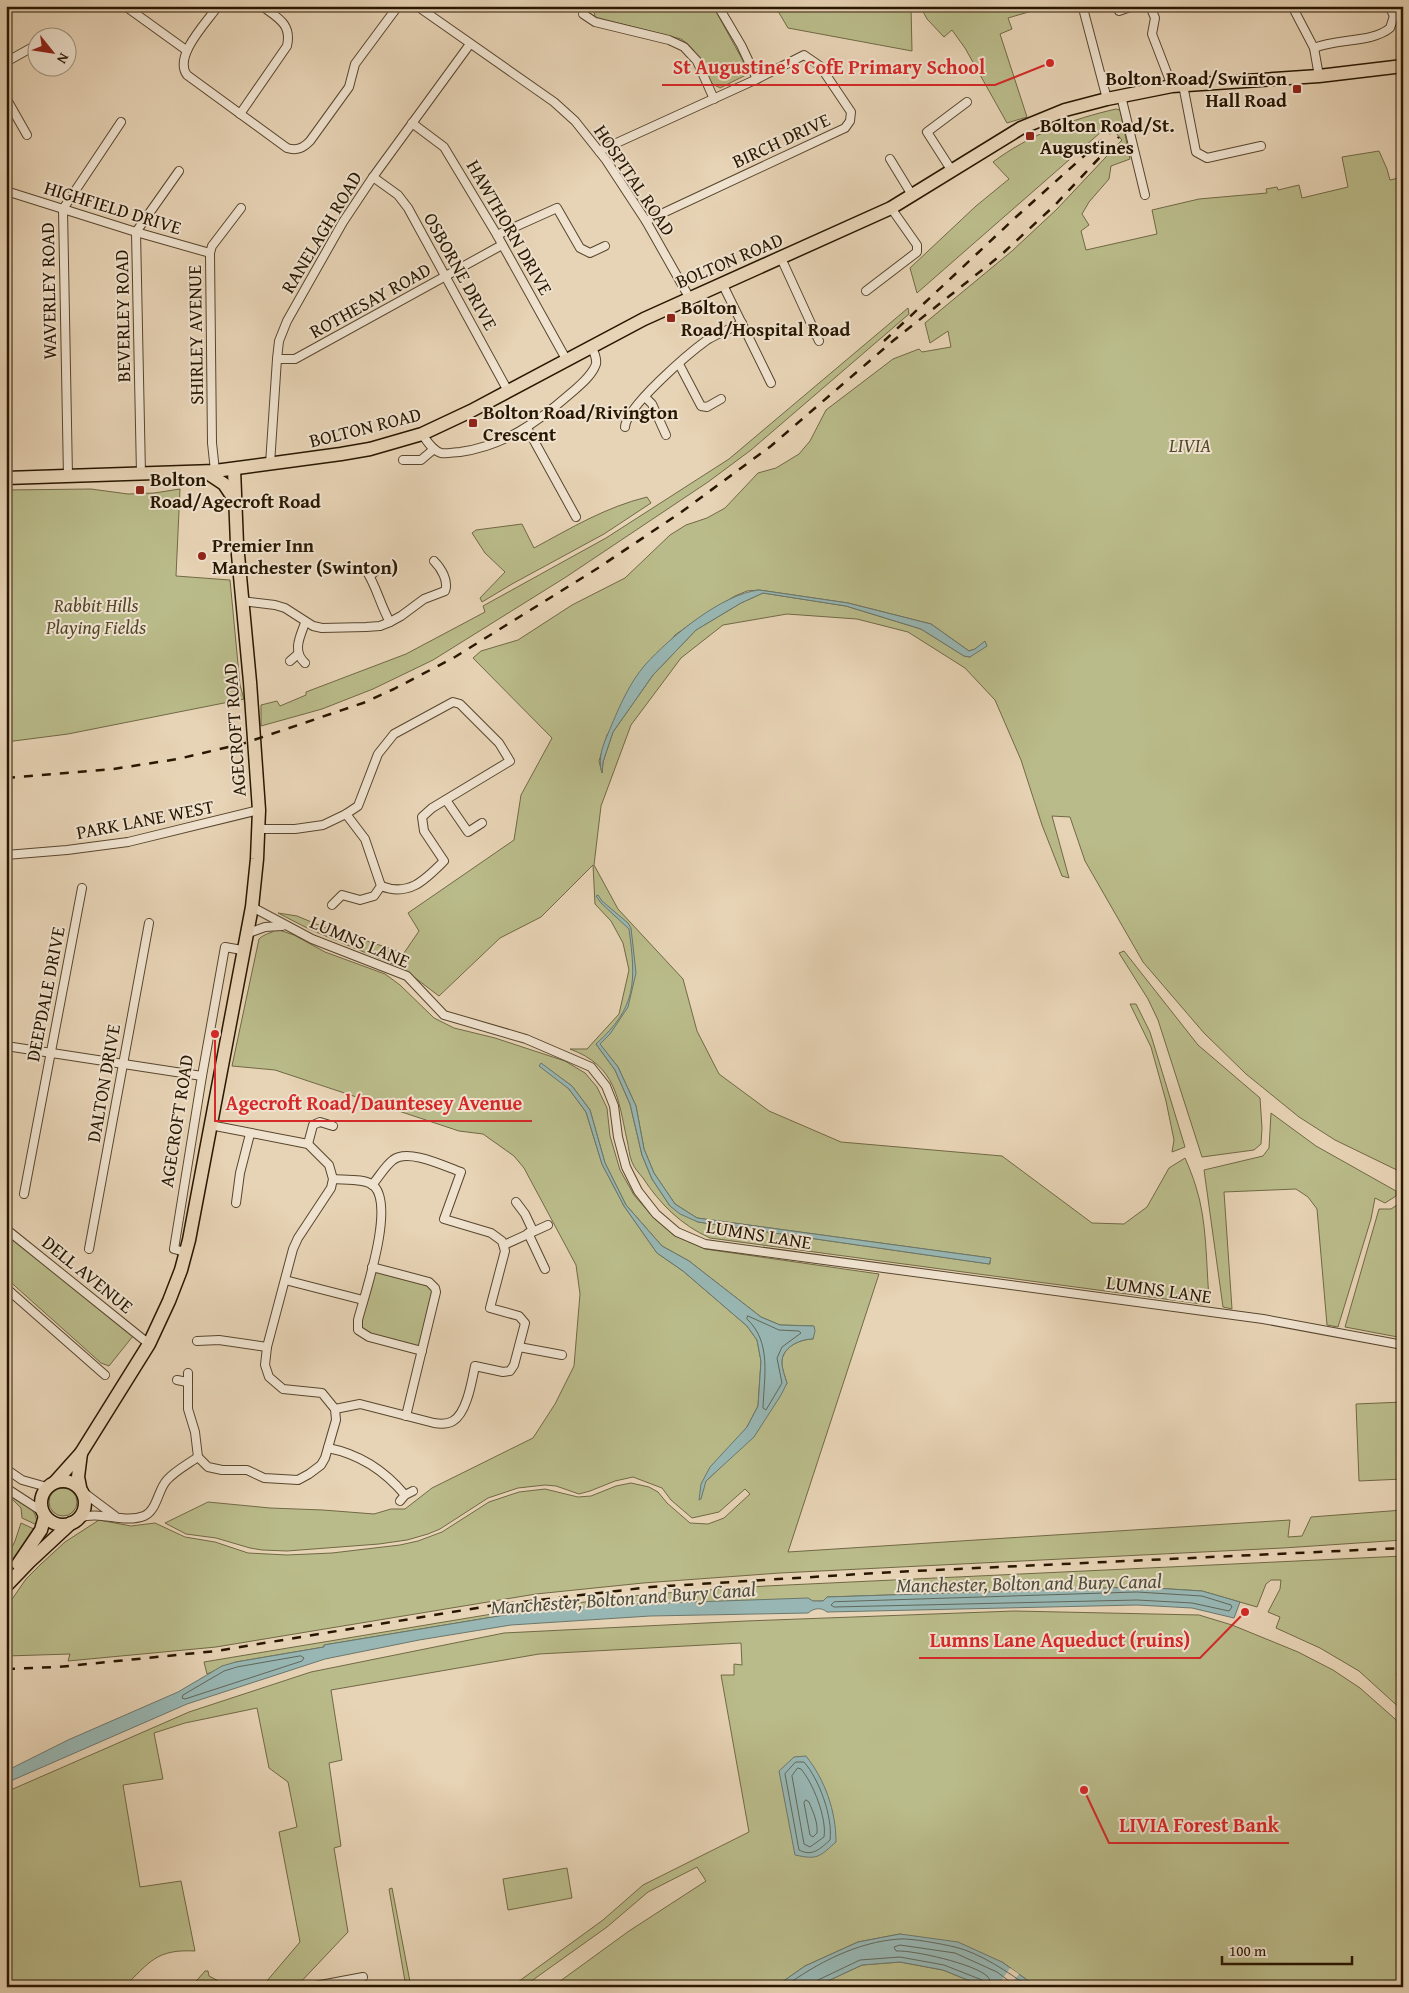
<svg xmlns="http://www.w3.org/2000/svg" width="1409" height="1993" font-family="'Gentium Book Plus',serif">
<rect width="100%" height="100%" fill="#e7d3b5"/>
<filter id="stains"><feTurbulence type="fractalNoise" baseFrequency=".004" numOctaves="4"/><feColorMatrix values="0 0 0 0 .2 0 0 0 0 .09 0 0 0 0 .02 0 0 0 .5 -.17"/></filter>
<radialGradient id="worn" r=".72"><stop offset=".6" stop-color="#630" stop-opacity="0"/><stop offset="1" stop-color="#630" stop-opacity=".3"/></radialGradient>
<g fill="#babb8a" stroke="#716945" fill-rule="evenodd">
<path d="M593,6H713L747,68L746,75L720,88L711,83C703,66 697,49 681,39L595,17Z"/>
<path d="M775,6H911L912,51L788,28Z"/>
<path d="M920,6H1049L1008,18L1012,29L1000,34L1027,117L1007,123L965,48L952,30L944,37L927,19Z"/>
<path d="M1116,109L1120,110L1130,159L1111,166L1109,179L1089,202L1082,214L1089,225L1081,231L1086,250L1157,234L1152,210L1199,199L1267,193L1266,189L1277,187L1278,190L1299,185L1302,198L1348,187L1342,157L1379,151L1387,169L1390,180L1403,177V1173L1335,1140L1299,1117L1246,1074L1204,1033L1143,962L1085,861L1070,817L1052,816L1069,878L1062,876L1042,825L1021,760L995,700L965,668L908,632L857,619L787,614L723,625L681,658L631,725L601,806L594,865L618,909L683,979L697,1031L719,1074L769,1111L841,1142L1002,1156L1092,1223L1124,1224L1147,1207L1169,1168L1185,1158C1189,1167 1193,1177 1196,1187C1207,1221 1206,1262 1209,1298L1206,1302L1202,1304L710,1238C681,1225 660,1204 643,1178C639,1173 634,1168 632,1162C629,1156 629,1147 627,1140C618,1098 616,1066 570,1049H587L619,1014L629,970L623,943L611,921L595,904L593,865L541,917L500,938L439,996L402,968L309,929L278,913L297,916L362,943L364,940L404,953L419,931L408,913L514,840L521,795L552,738L473,658L481,651L518,640L572,605L625,578L670,535L686,525L707,518L725,508L758,473L776,468L799,454L810,441L826,410L893,359L919,349L922,352L951,347L948,331L930,343L925,323L1012,251L1056,210L1122,140L1109,125L917,293L910,268L976,206L1009,179L993,162C1029,135 1072,119 1116,109ZM759,590L848,603L931,624L969,651L975,649L985,642L970,657L964,656L921,629L846,606L763,593L741,603L696,630L653,675L613,732L603,762L602,773L599,761L607,735L675,635L699,618L735,596L747,591ZM598,1042L618,1067L636,1106L644,1149L654,1173L675,1204L697,1218L990,1258V1264L698,1222L670,1206L652,1179L642,1155L630,1104L615,1070L596,1044Z"/>
<path d="M908,308L909,314L751,450L708,482L566,577L433,660L373,689L322,709L261,726V705L277,701L280,706L306,695V692L406,654L485,612L483,606L606,538L729,459Z"/>
<path d="M91,489L128,494L154,493L180,489L176,576L230,580L240,685L244,699L68,734L6,742V490Z"/>
<path d="M647,497L651,503L604,534L512,584L482,602L480,598L505,572L485,553L472,533L476,530L522,524L534,548C571,528 606,507 647,497Z"/>
<path d="M276,929L294,935L325,952L385,974L400,985L434,1018L454,1028L495,1038L565,1061L585,1073L597,1087L607,1108L610,1136L620,1170L634,1195L653,1217L675,1236L705,1249L879,1274L788,1552L1290,1520L1288,1537L1302,1536L1311,1517L1403,1510V1540L1283,1548L780,1573L643,1583L536,1594L216,1647L68,1661L70,1654L6,1656V1608L26,1579L41,1564L65,1542L99,1520L131,1526L155,1523L185,1537L215,1542L248,1553L287,1555L332,1553L400,1545L418,1541L442,1532L489,1502L519,1492L545,1489L578,1497L591,1496L616,1486L631,1483L649,1487L658,1492L667,1503L690,1523L708,1524L724,1518L750,1494L745,1489L719,1512L692,1518L671,1500L662,1488L633,1477L615,1481L590,1491L579,1494L556,1486L545,1485L518,1488L488,1498L440,1529L428,1534L407,1540L379,1544L287,1551L262,1550L250,1548L216,1538L186,1534L165,1523L208,1502L270,1508L323,1510L374,1514L391,1509H405L432,1488L533,1438L555,1404L574,1366L580,1294L576,1265L524,1168L514,1156L483,1134L459,1131L275,1070L232,1066L259,939C265,933 271,934 276,929ZM541,1064L572,1086L590,1110L605,1163L626,1205L662,1246L689,1261L761,1317L780,1325L813,1326V1339C801,1339 784,1346 782,1360C781,1366 785,1377 787,1383L725,1463L706,1481L747,1427L758,1406L761,1361L757,1340L747,1326L683,1271L657,1253L624,1206L602,1164L586,1112L569,1089Z"/>
<path d="M1124,951L1198,1045L1260,1098L1262,1128L1261,1144L1254,1150L1202,1157L1158,1020L1148,999L1119,953Z"/>
<path d="M1130,1004H1136L1150,1032L1185,1147L1172,1152L1174,1140L1166,1101L1151,1047Z"/>
<path d="M1271,1113L1316,1146L1396,1191V1196L1385,1203L1375,1198L1371,1219L1338,1327L1327,1325L1317,1209L1308,1197L1296,1189L1224,1192L1232,1309L1223,1307L1204,1170L1263,1156L1269,1148Z"/>
<path d="M1400,1203L1403,1205V1338L1345,1327L1379,1209H1391Z"/>
<path d="M6,1233L133,1336L109,1366L101,1363L6,1278Z"/>
<path d="M373,1269L429,1284L434,1289L421,1349L366,1334L359,1327Z"/>
<path d="M1403,1402V1479L1359,1481L1356,1404Z"/>
<circle cx="63" cy="1502" r="14"/>
<path d="M14,1496C26,1504 37,1509 37,1525L22,1518L21,1508L12,1499Z"/>
<path d="M21,1523L36,1530L6,1572V1559L15,1541Z"/>
<path d="M1403,1556V1633L1399,1637L1403,1645V1678L1396,1674L1403,1680V1711L1359,1671L1320,1648L1276,1628L1280,1617L1268,1612L1280,1589L1281,1580H1271L1266,1584L1257,1607L1202,1591L1137,1587L827,1597L823,1601L606,1605L511,1614L324,1645V1647L236,1662L207,1674L204,1662L510,1611L651,1594L766,1586Z"/>
<path d="M1014,1611L1199,1615L1232,1625L1298,1652L1333,1670L1360,1688L1403,1726V1987H1037L1002,1962L900,1934L858,1942L805,1966L775,1987H552L629,1931L706,1881L697,1867L648,1892L607,1927L523,1987H511L603,1920L643,1885L749,1832L721,1675H734V1664L742,1665L741,1643L539,1654L331,1690L342,1760L329,1763L341,1846L334,1848L348,1932L296,1987H240L266,1982L300,1942L279,1832L297,1827L288,1782L269,1768L257,1708L185,1723L154,1733L163,1779L123,1785L140,1887L181,1881L195,1951C156,1949 150,1962 124,1987H6V1792L189,1712L311,1672L504,1633L746,1621Z"/>
<path d="M567,1868L572,1898L508,1910L503,1879Z"/>
<path d="M392,1888L411,1987H406L389,1889Z"/>
<path d="M900,1962L943,1970L985,1987H815L862,1965Z"/>
<path d="M205,1971H208L209,1976L230,1987H191Z"/>
</g>
<g fill="#98b7b4" stroke="#6b776c">
<path d="M759,590L848,603L931,624L969,651L975,649L985,641L987,646L970,657L964,656L921,629L846,606L763,593L741,603L696,630L653,675L613,732L603,762L602,773C597,757 604,743 610,729C619,707 630,682 645,665C670,637 722,594 759,590Z"/>
<path d="M598,895L602,901L628,923L631,928L636,973L628,1007L610,1034L600,1044L618,1067L636,1106L644,1149L654,1173L675,1204L697,1218L991,1258L989,1264L698,1222L680,1214L670,1206L652,1179L642,1155L630,1104L615,1070L596,1044C637,1007 636,982 629,929L601,903L596,896Z"/>
<path d="M541,1063L572,1086L590,1110L605,1163L626,1205L662,1246L689,1261L761,1317L780,1325L814,1326L815,1331L813,1339C801,1339 784,1346 782,1360C781,1366 785,1377 787,1383L781,1395L754,1437L706,1481L701,1499L699,1500L701,1484L710,1467L747,1427L758,1406L761,1361L757,1340L747,1326L683,1271L657,1253L624,1206L602,1164L586,1112L569,1089L539,1066Z"/>
<path d="M1137,1587L1202,1591L1240,1602L1234,1618L1192,1608L1137,1605L827,1612C821,1607 814,1608 808,1613L650,1616L511,1625L419,1640L325,1659L187,1704L6,1783V1771L68,1740L178,1692L222,1666L236,1662L324,1647V1645L511,1614L606,1605L808,1598L813,1601H823L827,1597Z"/>
<path d="M806,1756C825,1780 836,1811 836,1842C819,1857 818,1860 795,1855L779,1771L794,1757Z"/>
<path d="M900,1934L958,1942L1002,1962L1037,1987H985L943,1970L900,1962L862,1965L815,1987H775L805,1966L858,1942Z"/>
</g>
<path fill="#e7d3b5" d="M1010,1968L1019,1974L1009,1987H997Z"/>
<g fill="none" stroke-linecap="round" stroke-linejoin="round">
<g stroke="#60675a" stroke-width="1">
<path d="M748,1316L779,1330L799,1331L801,1333L782,1347L777,1358L782,1383L766,1410L763,1408C764,1377 772,1342 747,1319Z"/>
<path d="M1137,1592L1202,1596L1231,1605L1232,1607L1229,1611L1192,1603L1137,1600L834,1607L831,1605L834,1602Z"/>
<path d="M301,1656L304,1658L302,1661L185,1699L182,1698L183,1695L224,1671L237,1667Z"/>
<path d="M796,1762H804C819,1779 833,1817 830,1840C820,1849 812,1857 799,1850L785,1774Z"/>
<path d="M798,1768L801,1769C813,1783 827,1818 824,1837L810,1847L804,1844L792,1776Z"/>
<path d="M806,1800L809,1802C813,1812 818,1822 817,1833L813,1837L810,1835L804,1803Z"/>
<path d="M784,1987C817,1963 857,1942 899,1939C911,1938 942,1944 955,1947C980,1953 1008,1972 1029,1987"/>
<path d="M814,1987L818,1980L860,1960L900,1957L944,1965L982,1980L985,1987"/>
<path d="M991,1987C991,1982 990,1979 987,1976C974,1964 914,1950 896,1951L894,1947L900,1945L955,1953L997,1972L1017,1987"/>
</g>
<defs>
<g id="minor">
<path d="M125,6L186,50"/>
<path d="M218,6C207,22 173,56 187,75L287,148C297,151 303,148 310,141L349,87L355,64L398,6"/>
<path d="M417,6L554,102L575,121L606,160L646,221L689,297"/>
<path d="M718,6L741,45L757,79"/>
<path d="M1150,6L1155,18L1152,34L1172,86"/>
<path d="M1292,6L1314,48L1319,76"/>
<path d="M1389,6L1394,16"/>
<path d="M1119,11L1133,6"/>
<path d="M1084,12L1107,99"/>
<path d="M583,14L595,22L669,40L684,47L697,61L714,99"/>
<path d="M1314,48C1337,38 1372,43 1390,28L1394,16L1403,14"/>
<path d="M6,62L38,44"/>
<path d="M1183,85L1196,152L1207,158L1261,146"/>
<path d="M1121,96L1145,195"/>
<path d="M6,98L27,135"/>
<path d="M240,114L287,46C292,24 278,18 262,6"/>
<path d="M412,123L444,147L497,235L566,359"/>
<path d="M599,151L757,79L804,55L820,66L851,112L850,121L845,128L646,221"/>
<path d="M890,159L912,195"/>
<path d="M952,171L927,132L967,102"/>
<path d="M373,177L398,195L408,208L508,391"/>
<path d="M6,191L136,232L210,253"/>
<path d="M497,235L557,208L580,248L590,253L605,246"/>
<path d="M781,258L819,341"/>
<path d="M722,283L771,383"/>
<path d="M866,291L917,252V245L891,208"/>
<path d="M277,359H295L502,245"/>
<path d="M679,364L701,406L707,407L721,399"/>
<path d="M645,397L652,404L666,435"/>
<path d="M625,427C626,407 689,353 707,340C718,333 731,329 742,323"/>
<path d="M527,428L576,517"/>
<path d="M422,434C427,441 432,450 441,453C447,454 454,452 460,452C504,446 538,422 571,393C579,386 592,376 596,364C597,358 594,352 591,346"/>
<path d="M403,460H421L434,449"/>
<path d="M270,464L277,359L279,341L287,321L343,222L373,177L470,44"/>
<path d="M215,471L212,443L210,253L212,246L241,208"/>
<path d="M141,474L136,232L179,171"/>
<path d="M68,477L63,209L121,122"/>
<path d="M365,569C376,584 380,605 390,622"/>
<path d="M370,576L378,569"/>
<path d="M242,601L275,605L285,608L313,626L322,628L366,627L380,626L390,622L401,616L424,599L445,591C449,581 441,568 434,561"/>
<path d="M305,623C300,637 292,651 305,663"/>
<path d="M290,661L298,654"/>
<path d="M446,800L468,832L482,823"/>
<path d="M259,829H295L323,825L346,814L358,806L378,754L394,734L453,702L460,704L499,743L510,761L432,808L422,817L424,831L444,861C425,880 409,897 381,886"/>
<path d="M6,855L67,850L128,842L259,810"/>
<path d="M332,905L342,895L360,900L374,896L381,886L365,839L346,814"/>
<path d="M252,907L312,939L407,976L444,1015L526,1039L591,1067L606,1086L614,1106L618,1137L626,1167L638,1191L656,1214L677,1232L705,1244L1263,1319L1403,1345"/>
<path d="M246,934L265,927L282,926"/>
<path d="M6,1046L202,1076"/>
<path d="M308,1144L313,1125L320,1122L333,1126"/>
<path d="M333,1179C344,1180 366,1178 374,1186C395,1207 365,1293 358,1320V1330L369,1337L422,1351"/>
<path d="M24,1194L82,888"/>
<path d="M516,1202L525,1214L533,1231"/>
<path d="M236,1203L240,1173L250,1134"/>
<path d="M6,1229L149,1344"/>
<path d="M528,1233L545,1269"/>
<path d="M504,1245L548,1225"/>
<path d="M89,1249L149,923"/>
<path d="M185,1252L174,1249L202,1076L225,947L242,950"/>
<path d="M372,1267L429,1282L435,1288L436,1292L406,1416"/>
<path d="M285,1280L363,1300"/>
<path d="M6,1288L105,1375"/>
<path d="M197,1341L219,1340L267,1347"/>
<path d="M519,1347L562,1355"/>
<path d="M188,1373V1409L195,1432L198,1457"/>
<path d="M177,1380L187,1382"/>
<path d="M335,1409L360,1404L434,1423C440,1424 448,1424 453,1421C467,1413 472,1380 475,1366L503,1372L510,1371L514,1365L524,1327L525,1323L519,1316L490,1308L505,1251L502,1241L491,1233L444,1219L461,1172C444,1166 408,1148 393,1160C385,1166 379,1177 372,1185"/>
<path d="M328,1448C359,1454 385,1471 405,1495"/>
<path d="M6,1469L22,1480L47,1487"/>
<path d="M6,1488L43,1512"/>
<path d="M83,1492L115,1516"/>
<path d="M400,1501L405,1495L413,1491"/>
<path d="M79,1518C100,1510 123,1524 144,1516C157,1511 158,1489 167,1480C175,1471 188,1464 198,1457L208,1467L222,1470H247L264,1478L298,1480L309,1474L321,1465L325,1458L336,1420L335,1409L322,1393L283,1389L269,1377L265,1365L267,1347L293,1249L298,1238L331,1188L333,1179L329,1165L308,1144L210,1125"/>
<path d="M310,1987L363,1977"/>
</g>
<g id="primary">
<path d="M206,472L224,484L234,499"/>
<path d="M6,478L215,471L341,454L370,449L422,434L471,411L644,319L891,208L1021,128L1065,110L1107,99L1172,86L1319,76L1403,66"/>
<circle cx="63" cy="1503" r="22"/>
<path d="M55,1482L81,1453L149,1344L169,1301L181,1270L189,1240L252,907L257,859L259,810L250,682L237,544L234,469"/>
<path d="M80,1487L78,1477L81,1453"/>
<path d="M18,1564L41,1530L45,1516"/>
<path d="M6,1586L29,1562L71,1523"/>
</g>
</defs>
<use href="#minor" stroke="#58462d" stroke-width="10"/>
<use href="#primary" stroke="#281700" stroke-width="15"/>
<use href="#minor" stroke="#efe2cf" stroke-width="8"/>
<use href="#primary" stroke="#e7d3b5" stroke-width="12"/>
<g stroke="#281700" stroke-width="2.5" stroke-dasharray="9 9" stroke-linecap="butt">
<path d="M884,341L1016,217L1113,130"/>
<path d="M6,778L113,769L178,759L245,743L363,703L394,689L455,657L598,568L680,513L771,446L894,340L1001,255L1055,205L1119,137"/>
<path d="M6,1669L58,1667L216,1651L495,1605L651,1587L893,1572L1403,1548"/>
</g>
</g>
<g fill="#8f2418" stroke="#efe2cf" stroke-width="2">
<rect x="1292" y="84" width="10" height="10" rx="2.5"/>
<rect x="1025" y="131" width="10" height="10" rx="2.5"/>
<rect x="666" y="313" width="10" height="10" rx="2.5"/>
<rect x="468" y="418" width="10" height="10" rx="2.5"/>
<rect x="135" y="485" width="10" height="10" rx="2.5"/>
<circle cx="202" cy="556" r="5"/>
</g>
<g text-anchor="middle" stroke-width="4" stroke-linejoin="round" paint-order="stroke">
<g font-size="19" font-weight="bold" fill="#281700" stroke="#efe2cf" text-anchor="start">
<text x="1287" y="85" text-anchor="end">Bolton Road/Swinton<tspan x="1287" dy="22">Hall Road</tspan></text>
<text x="1040" y="132">Bolton Road/St.<tspan x="1040" dy="22">Augustines</tspan></text>
<text x="681" y="314">Bolton<tspan x="681" dy="22">Road/Hospital Road</tspan></text>
<text x="483" y="419">Bolton Road/Rivington<tspan x="483" dy="22">Crescent</tspan></text>
<text x="150" y="486">Bolton<tspan x="150" dy="22">Road/Agecroft Road</tspan></text>
<text x="212" y="552">Premier Inn<tspan x="212" dy="22">Manchester (Swinton)</tspan></text>
</g>
<g font-size="19" fill="#281700" stroke="#efe2cf">
<text transform="translate(781 140) rotate(-25)" y="7">BIRCH DRIVE</text>
<text transform="translate(635 180) rotate(56)" y="7">HOSPITAL ROAD</text>
<text transform="translate(113 207) rotate(17)" y="7">HIGHFIELD DRIVE</text>
<text transform="translate(510 227) rotate(60)" y="7">HAWTHORN DRIVE</text>
<text transform="translate(321 232) rotate(-59)" y="7">RANELAGH ROAD</text>
<text transform="translate(729 260) rotate(-23)" y="7">BOLTON ROAD</text>
<text transform="translate(461 271) rotate(61)" y="7">OSBORNE DRIVE</text>
<text transform="translate(48 291) rotate(-91)" y="7">WAVERLEY ROAD</text>
<text transform="translate(370 300) rotate(-29)" y="7">ROTHESAY ROAD</text>
<text transform="translate(122 316) rotate(-91)" y="7">BEVERLEY ROAD</text>
<text transform="translate(195 335) rotate(-91)" y="7">SHIRLEY AVENUE</text>
<text transform="translate(365 427) rotate(-14)" y="7">BOLTON ROAD</text>
<text transform="translate(234 730) rotate(-94)" y="7">AGECROFT ROAD</text>
<text transform="translate(145 819) rotate(-11)" y="7">PARK LANE WEST</text>
<text transform="translate(360 941) rotate(23)" y="7">LUMNS LANE</text>
<text transform="translate(45 994) rotate(-79)" y="7">DEEPDALE DRIVE</text>
<text transform="translate(103 1083) rotate(-80)" y="7">DALTON DRIVE</text>
<text transform="translate(176 1121) rotate(-81)" y="7">AGECROFT ROAD</text>
<text transform="translate(759 1234) rotate(9)" y="7">LUMNS LANE</text>
<text transform="translate(88 1274) rotate(39)" y="7">DELL AVENUE</text>
<text transform="translate(1159 1289) rotate(8)" y="7">LUMNS LANE</text>
</g>
<g font-size="19" font-style="italic" fill="#544829" stroke="#efe2cf">
<text x="1190" y="452">LIVIA</text>
<text x="96" y="612">Rabbit Hills<tspan x="96" dy="22">Playing Fields</tspan></text>
</g>
<g font-size="20" font-style="italic" fill="#4f4f3f" stroke="#efe2cf">
<text transform="translate(1029 1583) rotate(-1)" y="7">Manchester, Bolton and Bury Canal</text>
<text transform="translate(623 1598) rotate(-4)" y="7">Manchester, Bolton and Bury Canal</text>
</g>
</g>
<path fill="none" stroke="#d62828" stroke-width="2" d="M1050 63L995 85H662M215 1034L215 1121H532M1245 1612L1200 1658H919M1084 1790L1109 1843H1289"/>
<g fill="#d62828" stroke="#efe2cf" stroke-width="2">
<circle cx="1050" cy="63" r="5"/>
<circle cx="215" cy="1034" r="5"/>
<circle cx="1245" cy="1612" r="5"/>
<circle cx="1084" cy="1790" r="5"/>
</g>
<g font-size="20" text-anchor="middle" font-weight="bold" fill="#d62828" stroke="#efe2cf" stroke-width="4" stroke-linejoin="round" paint-order="stroke">
<text x="829" y="74">St Augustine's CofE Primary School</text>
<text x="374" y="1110">Agecroft Road/Dauntesey Avenue</text>
<text x="1060" y="1647">Lumns Lane Aqueduct (ruins)</text>
<text x="1199" y="1832">LIVIA Forest Bank</text>
</g>
<rect width="1409" height="1993" fill="none" stroke="#e7d3b5" stroke-width="25"/>
<rect x="8" y="8" width="1394" height="1978" fill="none" stroke="#281700" stroke-width="2.5"/>
<rect x="12" y="12" width="1384" height="1968" fill="none" stroke="#281700"/>
<g transform="translate(52 52) rotate(120)"><circle r="24" fill="#efe2cf" stroke="#9f917c"/>
<path d="M0-4L9 19L0 12L-9 19Z" fill="#8f2418"/>
<text y="-8" font-size="14" font-weight="bold" text-anchor="middle" fill="#281700">N</text>
</g>
<path d="M1222 1956v8h130v-8" fill="none" stroke="#281700" stroke-width="2.5"/>
<text x="1229" y="1956" font-size="15" fill="#281700" stroke="#efe2cf" stroke-width="4" paint-order="stroke">100 m</text>
<rect width="100%" height="100%" filter="url(#stains)"/>
<rect width="100%" height="100%" fill="url(#worn)"/>
</svg>
